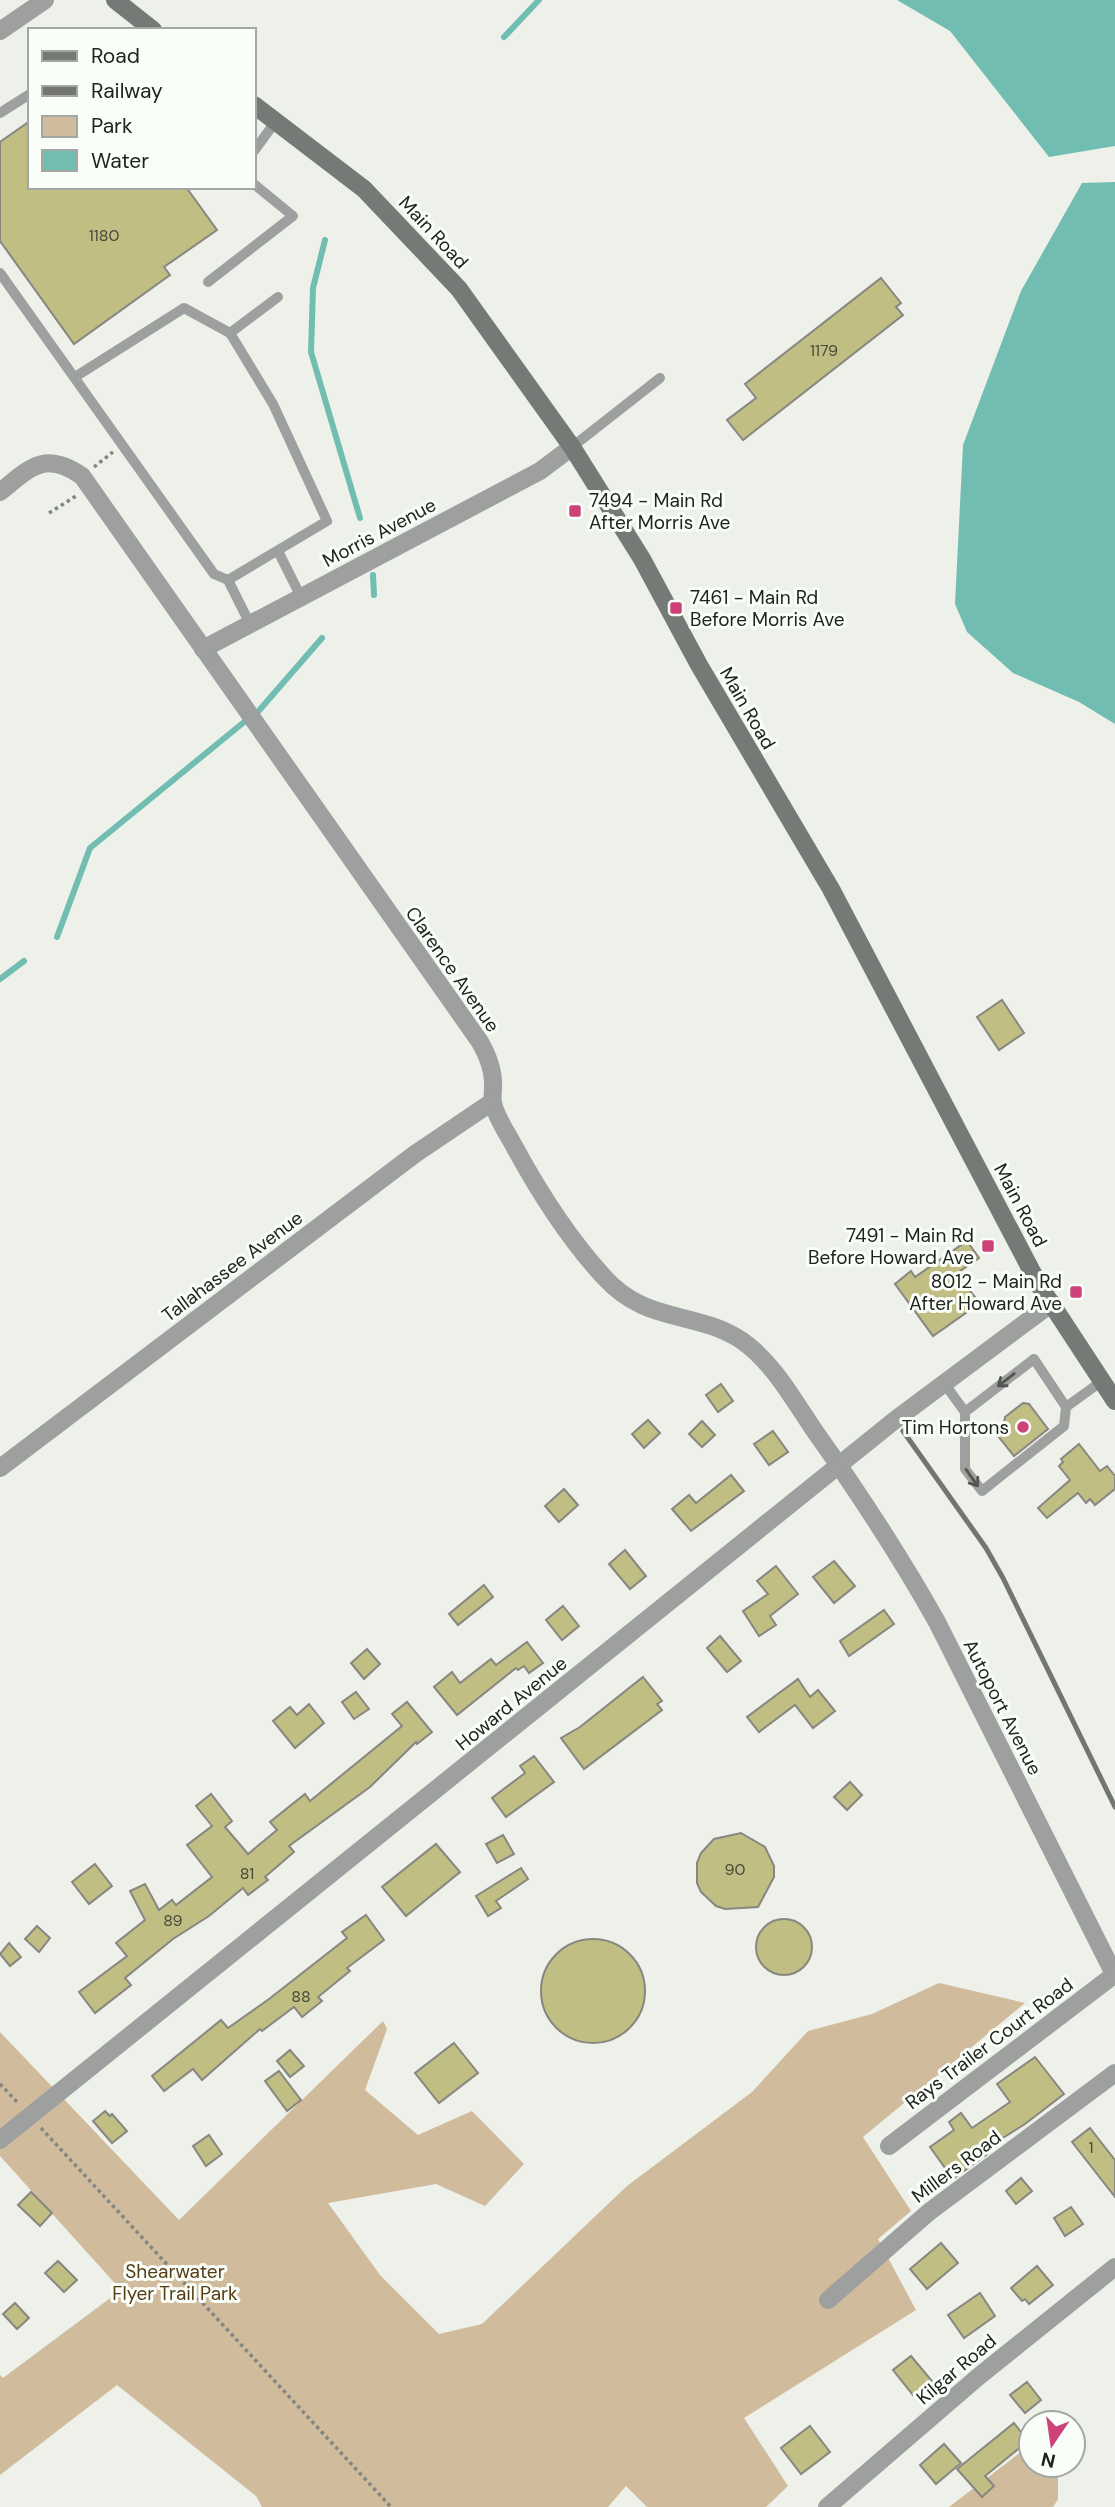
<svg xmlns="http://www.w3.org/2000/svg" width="1115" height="2507" font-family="'DM Sans',sans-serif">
<rect width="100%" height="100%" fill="#edf1ea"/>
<g fill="#d0bb9c">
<path d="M939,1983L1025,2003L863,2137L911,2211L878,2239L916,2310L744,2418L788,2486L766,2507H647L626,2486L608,2507H262L256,2496L117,2385L0,2475V2375L3,2378L121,2290L0,2156V2032L179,2220L383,2021L387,2029L365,2090L418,2135L472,2111L524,2164L485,2206L436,2184L328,2203L380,2275L439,2334L482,2324L627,2186L752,2092L808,2031L872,2014Z"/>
<path d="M1025,2449H1031V2465H1058V2499L1053,2507H949Z"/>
</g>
<g fill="#72bdb2">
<path d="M897,0H1115V146L1049,157L950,31Z"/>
<path d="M1115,182V724L1079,702L1013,673L967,632L955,604L963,445L1021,291L1082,183Z"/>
</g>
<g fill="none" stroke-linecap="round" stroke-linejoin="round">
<g stroke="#72bdb2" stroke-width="6">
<path d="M504,37L539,0"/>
<path d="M325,240L313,288L311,352L360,518"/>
<path d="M373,575L374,595"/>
<path d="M256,714L322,638"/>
<path d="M57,937L90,848L249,718"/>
<path d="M0,979L24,961"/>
</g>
</g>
<g fill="#c1be83" stroke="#878680" stroke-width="2">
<path d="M30,121V187H186L217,230L164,267L170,275L74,344L0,241V142Z"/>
<path d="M881,278L901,303L896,307L903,315L743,440L727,420L756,398L745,384Z"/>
<path d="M1002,1000L1024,1033L999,1050L977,1017Z"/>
<path d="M967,1241L979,1258L956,1274L980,1303L933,1336L895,1284L911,1271L915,1277Z"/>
<path d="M721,1384L733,1401L718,1412L706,1395Z"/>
<path d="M1023,1403L1029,1404L1048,1429L1014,1456L994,1431L1004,1424L1005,1417Z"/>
<path d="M648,1420L660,1433L644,1448L632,1434Z"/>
<path d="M702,1421L715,1435L702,1447L689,1434Z"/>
<path d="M773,1431L788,1452L769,1465L754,1444Z"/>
<path d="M1079,1444L1100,1471L1107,1466L1115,1476V1489L1095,1505L1090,1499L1086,1503L1078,1493L1047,1518L1038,1508L1070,1480L1059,1466L1063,1462L1061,1459Z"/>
<path d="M731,1475L744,1491L691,1531L672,1509L689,1495L696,1503Z"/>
<path d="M564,1489L578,1505L559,1522L545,1506Z"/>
<path d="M625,1550L646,1576L630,1589L609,1564Z"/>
<path d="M834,1561L855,1586L834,1603L813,1577Z"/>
<path d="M776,1566L798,1594L770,1616L776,1625L759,1636L743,1611L768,1594L757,1581Z"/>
<path d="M484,1585L493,1597L458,1625L449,1614Z"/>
<path d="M563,1606L579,1626L562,1640L546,1620Z"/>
<path d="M884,1610L894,1624L849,1656L840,1641Z"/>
<path d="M720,1636L741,1661L727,1672L707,1648Z"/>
<path d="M527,1642L543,1663L529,1673L524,1666L518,1670L516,1668L457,1715L434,1687L452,1672L460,1683L491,1659L496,1665Z"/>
<path d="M367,1649L380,1664L364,1679L351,1663Z"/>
<path d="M643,1677L662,1701L657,1704L662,1710L584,1769L561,1738L580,1727Z"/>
<path d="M798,1679L810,1697L818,1690L835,1711L813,1728L795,1705L759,1732L747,1717Z"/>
<path d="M356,1692L369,1709L354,1719L342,1702Z"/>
<path d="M407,1702L432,1732L417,1744L416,1742L370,1787L289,1846L294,1852L265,1877L268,1880L248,1895L243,1888L209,1916L173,1939L125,1978L131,1985L95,2013L79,1992L127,1956L116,1943L145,1920L130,1891L145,1884L159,1910L172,1900L176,1905L212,1877L187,1845L212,1826L196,1806L211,1794L232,1821L225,1827L248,1854L277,1830L270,1822L305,1794L310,1801L402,1726L392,1714Z"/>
<path d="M309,1704L324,1723L295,1748L273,1721L290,1707L297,1715Z"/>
<path d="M534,1756L554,1782L506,1817L492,1798L525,1773L520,1766Z"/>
<path d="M850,1782L862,1795L847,1810L834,1797Z"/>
<path d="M741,1833L765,1847L774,1866V1877L758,1907L725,1909L716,1906L701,1892L697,1883V1863L701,1853L714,1839Z"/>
<path d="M503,1835L514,1854L497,1863L486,1844Z"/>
<path d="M436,1844L460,1872L406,1916L382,1887Z"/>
<path d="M95,1864L112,1886L89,1904L72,1882Z"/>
<path d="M521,1868L528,1879L496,1901L501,1908L488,1916L476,1896Z"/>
<path d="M366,1915L384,1940L347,1968L350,1971L318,1997L322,2001L302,2017L294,2007L262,2031L260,2029L202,2080L193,2069L164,2091L152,2076L221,2020L228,2028L269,1999L347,1938L342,1932Z"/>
<circle cx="784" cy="1947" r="28"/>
<path d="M37,1926L50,1938L39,1952L25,1939Z"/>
<circle cx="593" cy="1991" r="52"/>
<path d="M9,1943L21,1957L10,1966L0,1954Z"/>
<path d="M454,2043L478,2073L439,2103L415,2073Z"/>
<path d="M290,2050L304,2066L290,2077L277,2061Z"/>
<path d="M1035,2057L1064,2094L1025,2124L987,2148L990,2152L953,2179L930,2147L954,2130L949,2122L961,2113L972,2128L1010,2102L997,2084Z"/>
<path d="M279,2071L301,2100L287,2111L265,2081Z"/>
<path d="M105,2111L110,2116L112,2114L127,2131L112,2143L93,2121Z"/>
<path d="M1090,2128L1115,2160V2197L1072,2142Z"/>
<path d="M209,2135L222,2154L206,2166L193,2146Z"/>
<path d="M1021,2178L1032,2191L1016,2204L1006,2191Z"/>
<path d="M31,2192L52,2213L40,2226L18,2205Z"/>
<path d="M1071,2207L1083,2224L1065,2236L1054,2218Z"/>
<path d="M941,2243L958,2263L927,2289L910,2269Z"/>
<path d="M58,2261L77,2280L64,2292L45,2273Z"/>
<path d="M1037,2266L1053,2285L1029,2304L1025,2299L1022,2301L1011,2288Z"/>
<path d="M980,2293L995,2316L964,2338L948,2315Z"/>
<path d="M15,2303L29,2318L17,2329L3,2314Z"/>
<path d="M911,2356L932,2381L913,2395L893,2370Z"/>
<path d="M1027,2382L1041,2400L1025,2413L1010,2395Z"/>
<path d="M1014,2423L1028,2441L985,2476L994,2486L982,2497L957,2469Z"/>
<path d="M810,2426L830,2452L801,2474L781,2448Z"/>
<path d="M944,2444L961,2463L936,2484L920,2465Z"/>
</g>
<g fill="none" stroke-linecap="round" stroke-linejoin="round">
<g stroke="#838681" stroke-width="3.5" stroke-dasharray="3.5 3.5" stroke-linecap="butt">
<path d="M94,467L113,452"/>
<path d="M49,513L76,496"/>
<path d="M0,2084L19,2104"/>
<path d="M41,2128L391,2507"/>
</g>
<g stroke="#9da09e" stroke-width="10">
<path d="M0,113L30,94"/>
<path d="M254,151L276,121"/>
<path d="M0,273L214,574L228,580L327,521L273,404L230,333L278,297"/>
<path d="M208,282L293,216L254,184"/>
<path d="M75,377L184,308L230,333"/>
<path d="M572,447L660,378"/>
<path d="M278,551L301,597"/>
<path d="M228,580L250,624"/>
<path d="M944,1383L965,1412V1469L982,1491L1064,1426L1066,1407L1034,1359L965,1412"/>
<path d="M1066,1407L1102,1381"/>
</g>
<g stroke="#9da09e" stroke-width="18">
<path d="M0,31L45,0"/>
<path d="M0,492C30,468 44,450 82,476L480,1042C488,1056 494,1071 493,1087C493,1092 492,1098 493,1103C496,1117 507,1133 514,1146C539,1192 568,1238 604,1277C646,1324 694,1310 741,1340C772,1361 793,1399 814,1430C858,1492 900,1556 937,1622L1115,1976"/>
<path d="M203,649L540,471L572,447"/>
<path d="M0,1468L415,1154L492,1102"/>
<path d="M0,2140L895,1420L1052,1303"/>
<path d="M889,2146L1114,1975"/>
<path d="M828,2300L929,2212L1115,2073"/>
<path d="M827,2507L978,2377L1115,2267"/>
</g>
<g stroke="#767a77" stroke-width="18">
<path d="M115,0L153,30"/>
<path d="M254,105L364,189L459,289L572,447L642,559L699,665L831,889L1039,1285L1115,1401"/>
</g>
<path stroke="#737571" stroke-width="5" d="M903,1431L986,1548L1003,1578L1115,1807"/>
</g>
<defs><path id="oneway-shaft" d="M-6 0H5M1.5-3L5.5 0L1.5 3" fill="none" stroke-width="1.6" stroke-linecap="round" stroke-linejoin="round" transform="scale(1.75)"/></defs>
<g stroke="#535552">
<use href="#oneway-shaft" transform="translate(1006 1380) rotate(142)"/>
<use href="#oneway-shaft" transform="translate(972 1478) rotate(55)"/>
</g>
<g fill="#cc4279" stroke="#fafef8" stroke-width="2.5">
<rect x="568" y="504" width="14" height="14" rx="3.5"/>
<rect x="669" y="601" width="14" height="14" rx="3.5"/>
<rect x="981" y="1239" width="14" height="14" rx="3.5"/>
<rect x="1069" y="1285" width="14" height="14" rx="3.5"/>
<circle cx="1023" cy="1427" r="7"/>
</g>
<g text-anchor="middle" stroke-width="6" stroke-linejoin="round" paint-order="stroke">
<g font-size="16" fill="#494a39">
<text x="104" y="241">1180</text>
<text x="824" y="356">1179</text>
<text x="735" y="1875">90</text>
<text x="247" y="1879">81</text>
<text x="173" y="1926">89</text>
<text x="301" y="2002">88</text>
<text x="1091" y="2153">1</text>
</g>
<g font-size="19" fill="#212320" stroke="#fafef8">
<text transform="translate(434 232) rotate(47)" y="7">Main Road</text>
<text transform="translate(379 532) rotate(-28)" y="7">Morris Avenue</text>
<text transform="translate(748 708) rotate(60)" y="7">Main Road</text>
<text transform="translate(453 969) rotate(55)" y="7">Clarence Avenue</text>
<text transform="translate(1021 1205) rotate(62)" y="7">Main Road</text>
<text transform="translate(232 1266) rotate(-37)" y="7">Tallahassee Avenue</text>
<text transform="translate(511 1703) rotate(-39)" y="7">Howard Avenue</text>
<text transform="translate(1003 1707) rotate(63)" y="7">Autoport Avenue</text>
<text transform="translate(989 2043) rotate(-37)" y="7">Rays Trailer Court Road</text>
<text transform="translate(956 2166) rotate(-37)" y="7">Millers Road</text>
<text transform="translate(956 2369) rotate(-40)" y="7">Kilgar Road</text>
</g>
<g font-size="19" fill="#212320" stroke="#fafef8" text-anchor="end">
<text x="589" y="507" text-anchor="start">7494 - Main Rd<tspan x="589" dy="22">After Morris Ave</tspan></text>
<text x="690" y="604" text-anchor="start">7461 - Main Rd<tspan x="690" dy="22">Before Morris Ave</tspan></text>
<text x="974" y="1242">7491 - Main Rd<tspan x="974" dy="22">Before Howard Ave</tspan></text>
<text x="1062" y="1288">8012 - Main Rd<tspan x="1062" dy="22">After Howard Ave</tspan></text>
<text x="1009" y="1434">Tim Hortons</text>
</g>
<g font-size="19" fill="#543d14" stroke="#fafef8">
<text x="175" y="2278">Shearwater<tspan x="175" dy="22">Flyer Trail Park</tspan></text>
</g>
</g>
<rect x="28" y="28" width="228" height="161" fill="#fafef8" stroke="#a3a6a2" stroke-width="2"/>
<rect x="42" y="51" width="35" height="10" fill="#767a77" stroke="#a3a6a2" stroke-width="2"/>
<text x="91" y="63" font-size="21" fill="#212320">Road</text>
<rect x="42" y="86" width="35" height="10" fill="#737571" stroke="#a3a6a2" stroke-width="2"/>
<text x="91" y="98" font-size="21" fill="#212320">Railway</text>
<rect x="42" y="116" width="35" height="21" fill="#d0bb9c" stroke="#a3a6a2" stroke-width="2"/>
<text x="91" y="133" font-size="21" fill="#212320">Park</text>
<rect x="42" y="150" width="35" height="21" fill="#72bdb2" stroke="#a3a6a2" stroke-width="2"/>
<text x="91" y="168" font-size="21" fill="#212320">Water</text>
<g transform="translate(1052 2444) rotate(193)"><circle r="33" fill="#fafef8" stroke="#a3a6a2" stroke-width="2"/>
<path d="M0-5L12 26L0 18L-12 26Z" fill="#cc4279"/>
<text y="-10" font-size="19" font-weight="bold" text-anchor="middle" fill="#212320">N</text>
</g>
</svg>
